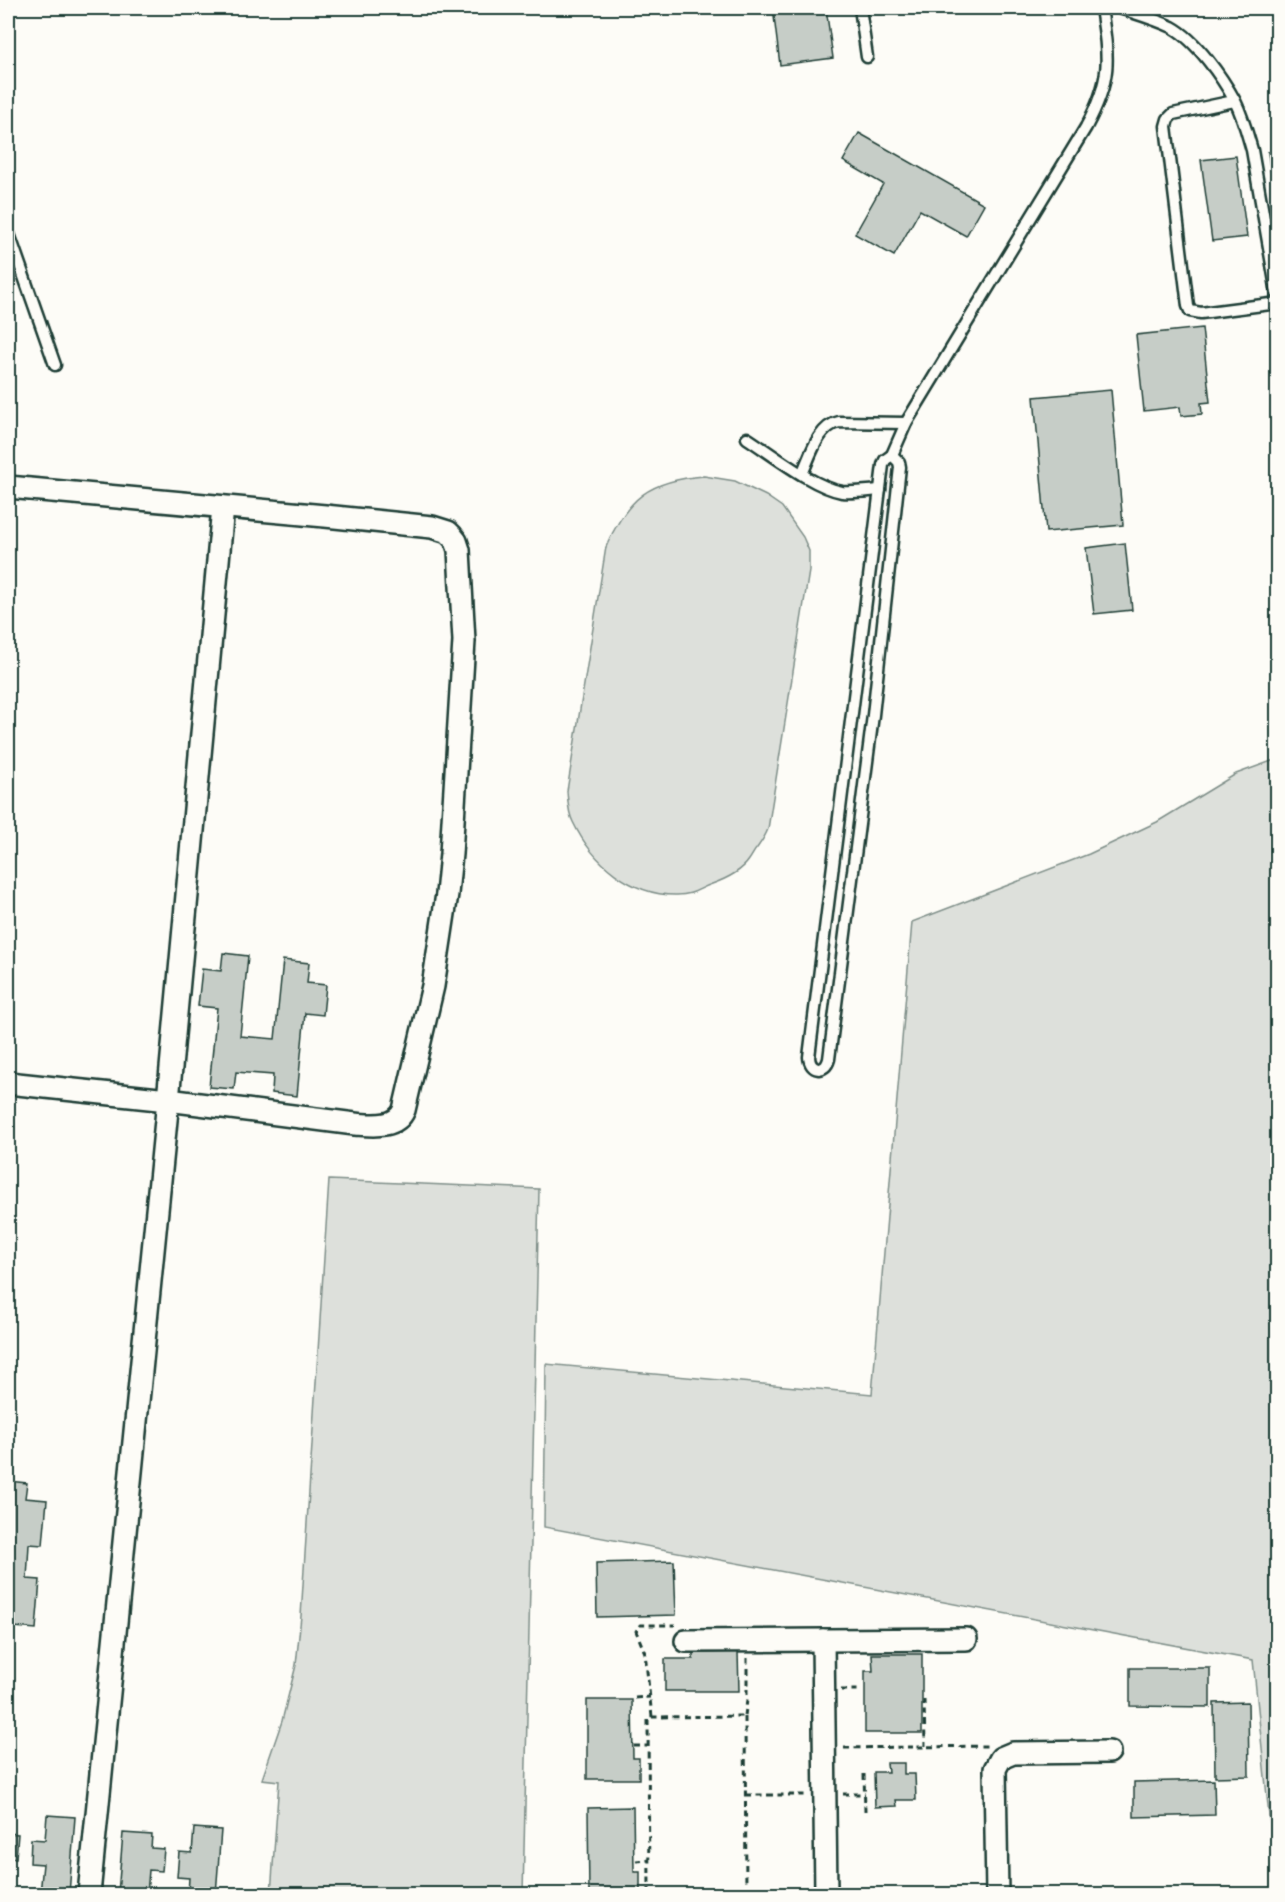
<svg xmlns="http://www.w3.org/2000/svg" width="1285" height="1902" font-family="Dekko,sans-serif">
<rect width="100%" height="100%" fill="#fdfcf7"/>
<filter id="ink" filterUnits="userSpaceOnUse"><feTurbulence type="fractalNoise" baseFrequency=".0167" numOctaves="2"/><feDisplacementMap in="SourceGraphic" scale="12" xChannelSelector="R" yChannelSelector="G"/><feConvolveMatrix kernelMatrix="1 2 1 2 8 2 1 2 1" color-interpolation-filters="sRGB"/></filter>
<g filter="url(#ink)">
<g fill="#dde0db" stroke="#7e8e88" stroke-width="1.5">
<path d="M704,476L735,481L766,496L782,507L803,537L809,551V571L768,829C765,837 762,841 757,848C754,851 752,856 749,860C741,872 726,879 712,884C697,889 694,895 677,895C631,896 592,862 573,822C568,813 568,801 567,791L606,547C627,498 650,480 704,476Z"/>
<path d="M1277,759L1278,1894H1277L1253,1660L544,1527L546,1364L872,1394L912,922L1089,854L1157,822L1236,774Z"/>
<path d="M329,1180L539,1189L523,1894H271L279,1781L262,1779L282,1721L296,1665L301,1616Z"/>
</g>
<g fill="#c6cdc7" stroke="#1f3d34" stroke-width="1.5">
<path d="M773,8H826L833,58L780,65Z"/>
<path d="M859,133L984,204L966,236L920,210L894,256L855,234L883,184L843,161Z"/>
<path d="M1278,151V206L1275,207L1268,152Z"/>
<path d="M1236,156L1247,237L1212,241L1201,160Z"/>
<path d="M1202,328L1210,402L1201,403L1202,414L1181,416L1180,407L1144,411L1136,335Z"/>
<path d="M1111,390L1123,525L1046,532L1034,397Z"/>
<path d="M1125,543L1132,610L1094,614L1086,548Z"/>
<path d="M223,953L248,956L240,1036L275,1039L283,960L309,963L307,983L326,985L323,1015L305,1013L297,1096L272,1093L273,1075L236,1072L234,1089L209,1087L217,1008L198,1006L202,969L221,971Z"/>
<path d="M8,1481L27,1483L25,1498L47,1500L43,1545L29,1544L27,1579L40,1580L36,1629L14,1627L13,1636H8Z"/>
<path d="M674,1561L676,1615L597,1617L596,1563Z"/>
<path d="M738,1652L739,1691H665V1659H693V1653Z"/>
<path d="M872,1654H922V1733H865V1671H873Z"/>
<path d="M1130,1668H1210V1707L1130,1706Z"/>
<path d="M587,1700H632L633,1758H639V1779H587Z"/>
<path d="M1248,1702L1249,1776L1215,1777L1214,1703Z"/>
<path d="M887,1763H904V1774H915L916,1800H896L897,1806L875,1807L874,1772H888Z"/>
<path d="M1214,1780L1215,1815L1134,1817V1782Z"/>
<path d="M633,1807L634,1872H640V1894H589L588,1808Z"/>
<path d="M47,1815L75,1817L69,1894H40L43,1864L30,1863L31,1839L45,1840Z"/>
<path d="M194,1828L221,1830L216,1894H188L189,1878L177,1877L179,1852L192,1853Z"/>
<path d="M8,1833L18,1834L16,1858H8Z"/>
<path d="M123,1833L152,1835L151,1848L164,1849L162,1871L149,1870L147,1894H118Z"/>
</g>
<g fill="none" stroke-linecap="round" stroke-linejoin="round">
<defs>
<g id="lane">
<path d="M860,8L867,57"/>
<path d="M1119,8C1137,14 1155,19 1172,27C1196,40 1222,77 1235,101C1243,117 1247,133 1252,150L1278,299"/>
<path d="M1234,101L1173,114L1168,119L1166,126L1188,306L1190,311L1201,313L1278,303"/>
<path d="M8,231L55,365"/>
<path d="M747,438C772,454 813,487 842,492C854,493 868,491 880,490"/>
<path d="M892,455L899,462L900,467L873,715L829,1059C825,1074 810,1071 809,1057L883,465L885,460Z"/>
<path d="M892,455L906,423L1086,127C1112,79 1109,60 1101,8"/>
<path d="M802,474C810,457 818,426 839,422L906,423"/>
</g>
<g id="street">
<path d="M8,487L325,516L432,527L448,532L452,536L456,541L459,550L464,641L451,854L447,894L433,986L404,1110C396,1129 371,1125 355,1124L168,1100L8,1083"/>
<path d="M823,1640L826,1894"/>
<path d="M686,1641L966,1639"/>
<path d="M89,1894L168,1100L223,507"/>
<path d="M997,1894L995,1769L1001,1758L1013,1753L1109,1752"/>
</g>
</defs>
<use href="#lane" stroke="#1f3d34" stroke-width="15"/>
<use href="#street" stroke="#1f3d34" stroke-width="26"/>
<g stroke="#1f3d34" stroke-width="3" stroke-dasharray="6 4.5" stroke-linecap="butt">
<path d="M841,1690H861"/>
<path d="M635,1698L650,1697"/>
<path d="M924,1700L925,1746"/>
<path d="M745,1716L747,1700V1658"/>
<path d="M652,1717L645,1653L636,1631L640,1625H675"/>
<path d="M634,1746H647"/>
<path d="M844,1748L987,1746"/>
<path d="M864,1774L865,1811"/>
<path d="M843,1794H865"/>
<path d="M746,1795H806"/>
<path d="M636,1861L649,1860"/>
<path d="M649,1894L648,1720L652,1717H656L745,1716L746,1894"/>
</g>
<use href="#lane" stroke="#fdfcf7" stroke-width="10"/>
<use href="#street" stroke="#fdfcf7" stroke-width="21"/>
</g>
</g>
<rect width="1285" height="1902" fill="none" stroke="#fdfcf7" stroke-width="30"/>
<rect x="15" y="15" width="1255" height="1872" fill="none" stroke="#1f3d34" stroke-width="2" filter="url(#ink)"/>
</svg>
